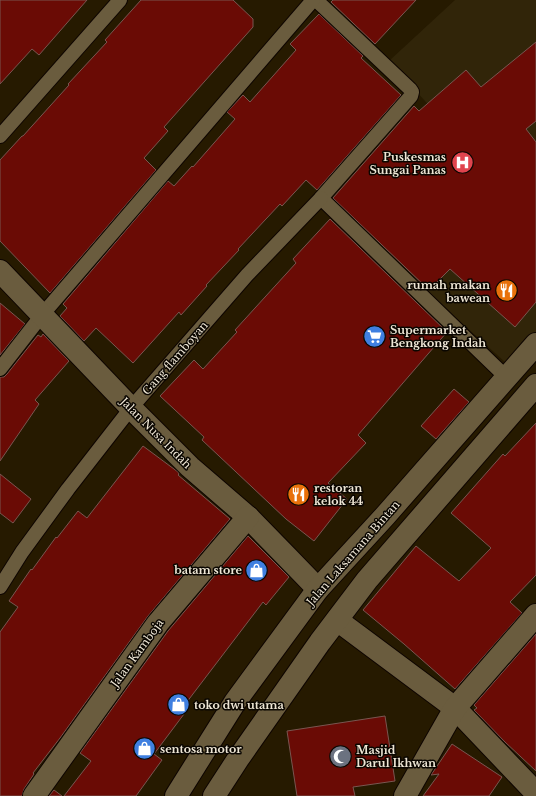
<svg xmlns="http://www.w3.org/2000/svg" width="536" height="796" font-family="'Libre Baskerville',serif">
<rect width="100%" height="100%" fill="#261a00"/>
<path fill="#312509" d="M455,0H536V348L515,371L342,215L434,111L389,61Z"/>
<g fill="#6a0b05" stroke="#795650">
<path d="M0,0H87L39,55L32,49L0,84Z"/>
<path d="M141,0H233L253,19V27L164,127L168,131L144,158L156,170L50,293L0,241V160L22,136H23L69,85L68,84L107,42L105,40Z"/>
<path d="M333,0H416L375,44L331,2Z"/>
<path d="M319,14L363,56L361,58L401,95L317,190L306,180L282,206L280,204L238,249L239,250L206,285L207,286L181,315L179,312L133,363L96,328L84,341L60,316L67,308L63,304L168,181L174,186L192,166L193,167L235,119L227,112L243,95L250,102L296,50L290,44Z"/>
<path d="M536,42V121L526,129L536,142V302L515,327L450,269L429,290L333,198L414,106L419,111L466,70L481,87Z"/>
<path d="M330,219L447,332L358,435L366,443L328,483L347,499L314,541L286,519L202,440L204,437L160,396L194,360L203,369L237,332L235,330L296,263L293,259Z"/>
<path d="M0,303L25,324L0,355Z"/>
<path d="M43,334L69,361L35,400L39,404L0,461V377H4L7,374L38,335L41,337Z"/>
<path d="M454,389L469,402L436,439L421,426Z"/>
<path d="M536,423V575L510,602L522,613L455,689L404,644L363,610L416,546L459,581L491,548L451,513L503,454L505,456Z"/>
<path d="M143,446L178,472L179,474L178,475L230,519L148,616L60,738L33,773L34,774L24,789L22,796H0V632L18,607L9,601L31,569L32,570L56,537L57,538L78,511L87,518Z"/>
<path d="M0,474L31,499L13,523L0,513Z"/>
<path d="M248,536L289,577L266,605L263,602L180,711L184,714L154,754L162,760L136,796H64L91,761L80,753L168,631Z"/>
<path d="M536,634V771L505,742L474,710L477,708L474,705Z"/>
<path d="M385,716L395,781L353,787L355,796H297L287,731Z"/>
<path d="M452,744L502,777L489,796H423L439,774L431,775Z"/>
<path d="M54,790L62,796H49Z"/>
</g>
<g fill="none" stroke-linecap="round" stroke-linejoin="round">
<defs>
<g id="lane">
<path d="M316,0L410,89L412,92L411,96L321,198L506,377"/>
<path d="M0,136L120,0"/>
<path d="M0,369L42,315L313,0"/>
<path d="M0,587L22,552L68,489L131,408L247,275L321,198"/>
</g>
<g id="street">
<path d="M0,271L131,408L190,467L248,517L287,557L318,589"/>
<path d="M337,620L455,708L536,793"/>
<path d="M34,796L158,623L248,517"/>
<path d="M405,796L455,708L536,615"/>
</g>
<g id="secondary">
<path d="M176,796L235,702L318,589L385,516L536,344"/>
<path d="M214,796L238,759L320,642L367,580L536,385"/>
</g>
</defs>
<use href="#lane" stroke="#0e0500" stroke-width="16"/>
<use href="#street" stroke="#0e0500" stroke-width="24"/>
<use href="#secondary" stroke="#0e0500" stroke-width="24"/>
<use href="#lane" stroke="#6a5c3e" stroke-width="14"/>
<use href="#street" stroke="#6a5c3e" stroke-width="22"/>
<use href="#secondary" stroke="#6a5c3e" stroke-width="22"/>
</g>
<defs>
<symbol id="hospital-disc" viewBox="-11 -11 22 22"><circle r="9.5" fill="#e0444e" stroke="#0a0600"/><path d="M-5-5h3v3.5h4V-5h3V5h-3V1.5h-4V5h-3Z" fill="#fff"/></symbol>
<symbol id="restaurant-disc" viewBox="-11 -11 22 22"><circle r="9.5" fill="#e8710a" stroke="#0a0600"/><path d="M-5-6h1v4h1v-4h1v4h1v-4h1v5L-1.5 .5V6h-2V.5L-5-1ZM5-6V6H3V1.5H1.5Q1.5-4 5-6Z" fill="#fff"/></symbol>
<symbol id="supermarket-disc" viewBox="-11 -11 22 22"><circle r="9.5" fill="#3f7fe0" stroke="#0a0600"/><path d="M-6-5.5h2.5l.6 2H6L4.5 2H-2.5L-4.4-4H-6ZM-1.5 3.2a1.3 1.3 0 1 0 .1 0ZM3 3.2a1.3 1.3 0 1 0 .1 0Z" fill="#fff"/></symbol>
<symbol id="shop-disc" viewBox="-11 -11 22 22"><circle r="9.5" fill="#3f7fe0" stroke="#0a0600"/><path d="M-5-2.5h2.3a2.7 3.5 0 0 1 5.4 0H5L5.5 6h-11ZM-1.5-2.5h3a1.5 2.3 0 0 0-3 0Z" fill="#fff"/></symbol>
<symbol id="mosque-disc" viewBox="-11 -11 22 22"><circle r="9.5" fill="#6b7280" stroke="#0a0600"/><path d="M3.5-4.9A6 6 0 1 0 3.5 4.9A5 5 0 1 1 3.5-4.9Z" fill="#fff"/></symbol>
</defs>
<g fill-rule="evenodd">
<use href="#hospital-disc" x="450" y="150" width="25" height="25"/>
<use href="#restaurant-disc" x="494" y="278" width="25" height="25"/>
<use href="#supermarket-disc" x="362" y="324" width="25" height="25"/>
<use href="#restaurant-disc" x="286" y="482" width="25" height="25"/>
<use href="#shop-disc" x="244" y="558" width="25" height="25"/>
<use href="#shop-disc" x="166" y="692" width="25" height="25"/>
<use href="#shop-disc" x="132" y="736" width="25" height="25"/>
<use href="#mosque-disc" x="328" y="744" width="25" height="25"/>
</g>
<g text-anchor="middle" stroke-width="3" stroke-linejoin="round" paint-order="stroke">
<g font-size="11" font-weight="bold" fill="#eee6d5" stroke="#0a0600" text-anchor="start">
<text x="446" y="161" text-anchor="end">Puskesmas<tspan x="446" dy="13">Sungai Panas</tspan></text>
<text x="490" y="289" text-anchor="end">rumah makan<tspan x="490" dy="13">bawean</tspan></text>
<text x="390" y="334">Supermarket<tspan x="390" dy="13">Bengkong Indah</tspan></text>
<text x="314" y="492">restoran<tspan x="314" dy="13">kelok 44</tspan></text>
<text x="242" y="574" text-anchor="end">batam store</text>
<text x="194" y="709">toko dwi utama</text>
<text x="160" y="753">sentosa motor</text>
<text x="356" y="754">Masjid<tspan x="356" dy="13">Darul Ikhwan</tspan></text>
</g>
<g font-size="11" fill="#eee6d5" stroke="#0a0600">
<text transform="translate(175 358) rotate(-49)" y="4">Gang flamboyan</text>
<text transform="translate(156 433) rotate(45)" y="4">Jalan Nusa Indah</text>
<text transform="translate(353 553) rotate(-49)" y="4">Jalan Laksamana Bintan</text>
<text transform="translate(137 653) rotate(-54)" y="4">Jalan Kamboja</text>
</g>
</g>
</svg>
